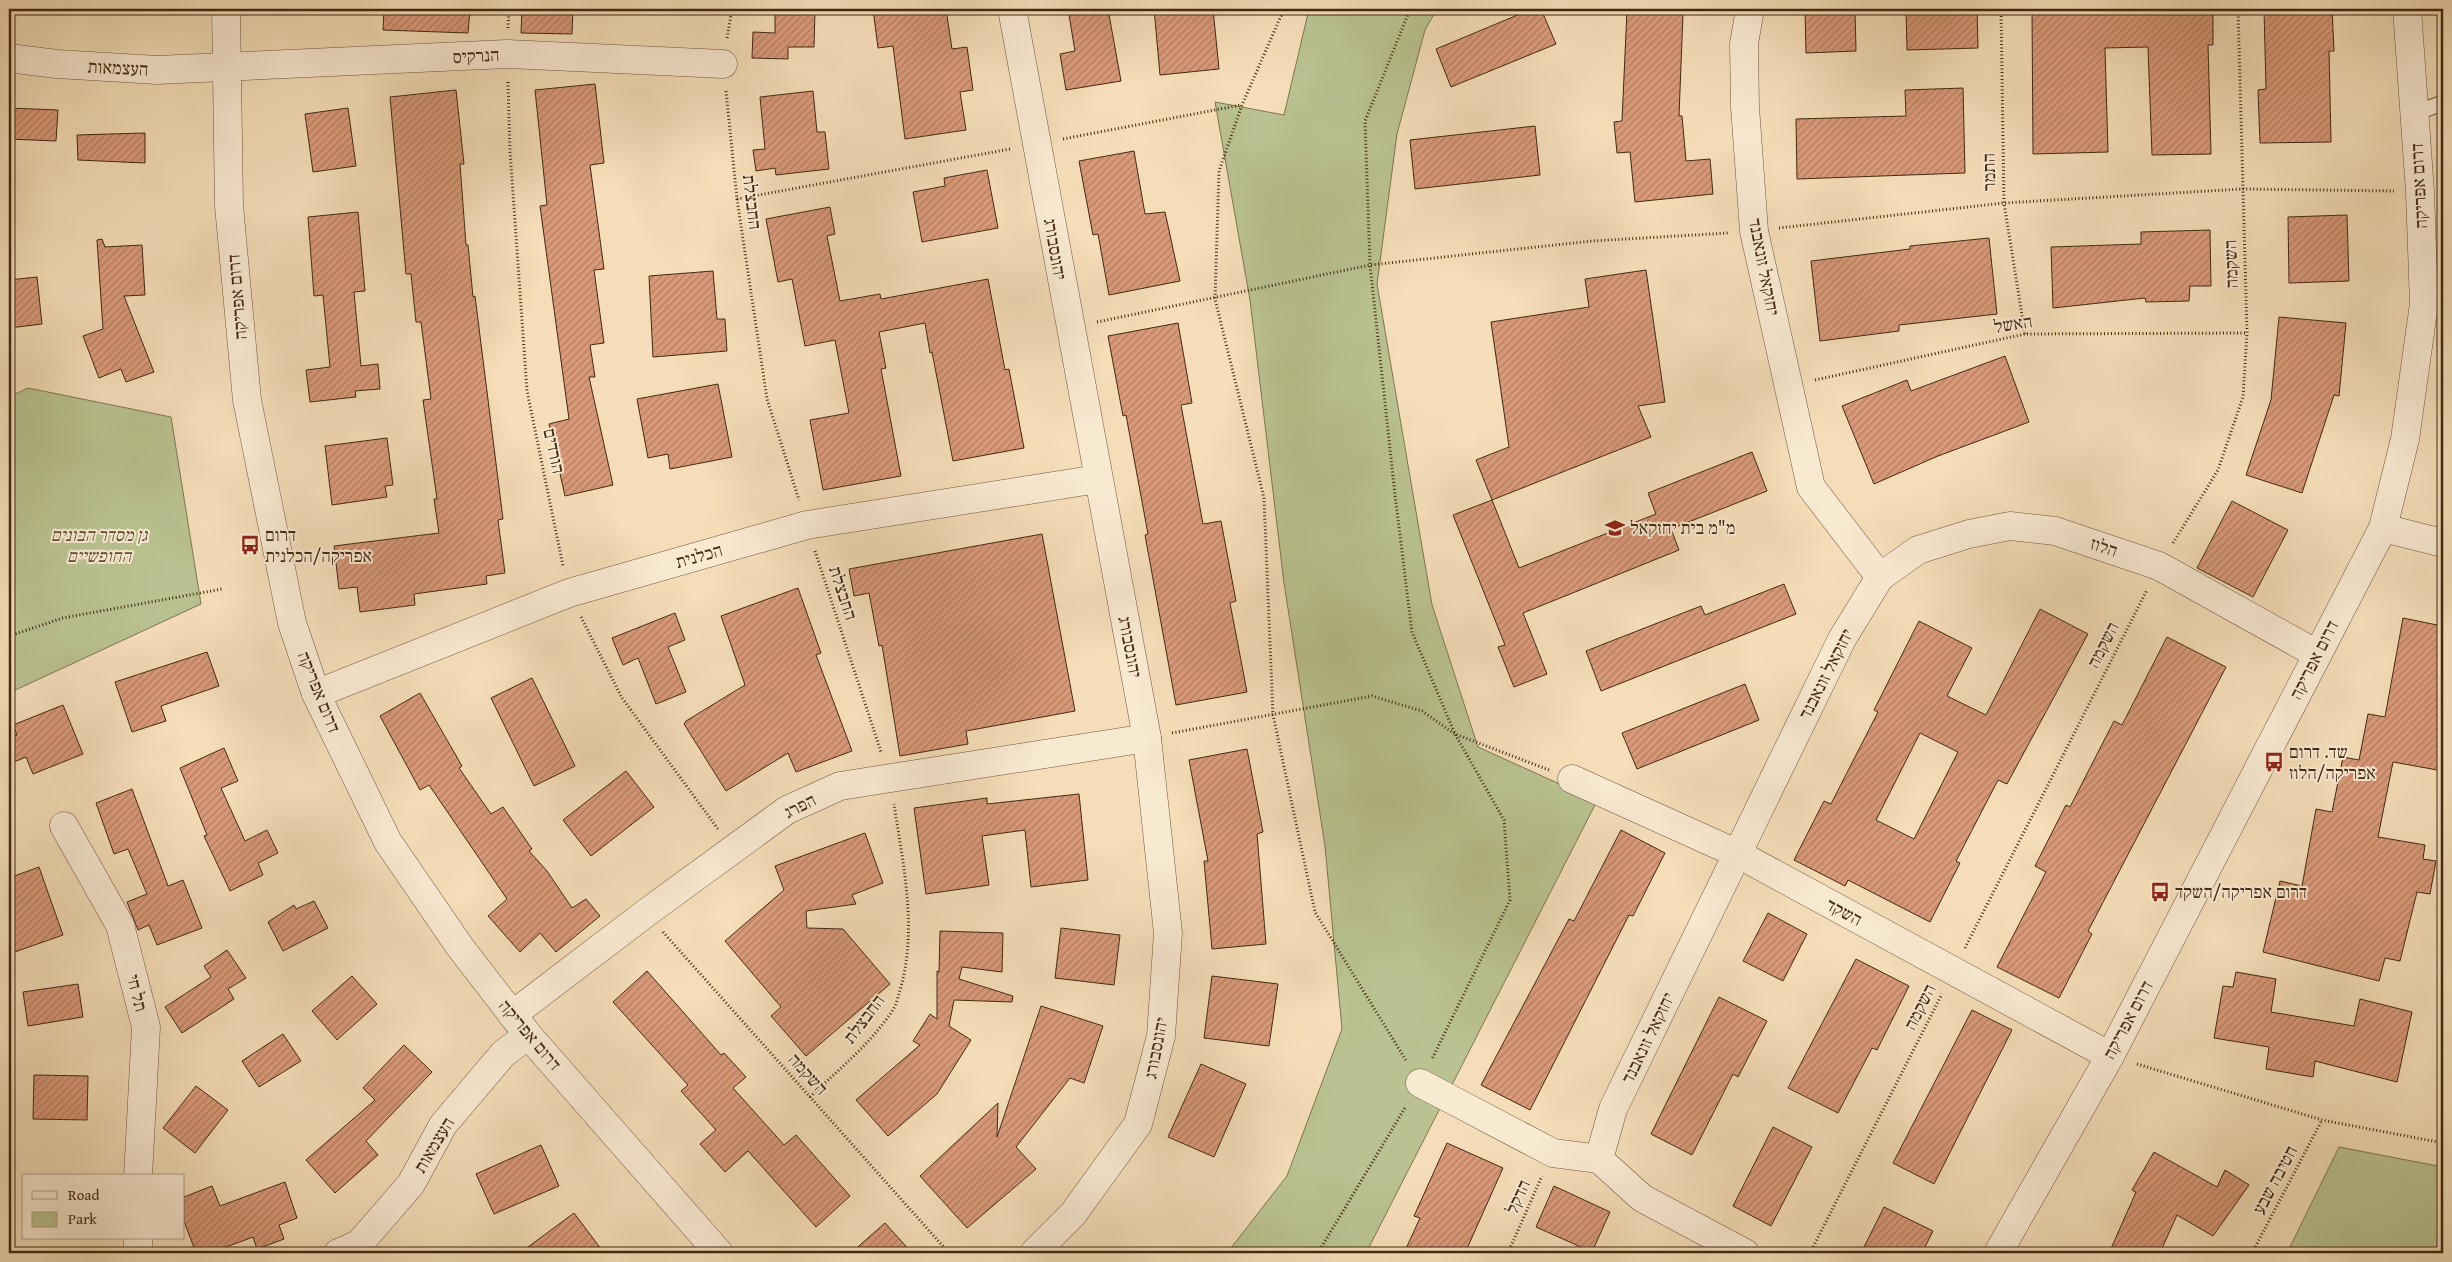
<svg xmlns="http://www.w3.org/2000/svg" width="2452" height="1262" font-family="'Gentium Book Plus','Frank Ruhl Libre',serif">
<defs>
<pattern id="building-hatch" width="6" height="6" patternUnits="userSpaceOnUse" patternTransform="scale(1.25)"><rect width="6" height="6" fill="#da9a79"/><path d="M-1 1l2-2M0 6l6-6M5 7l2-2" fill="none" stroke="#b27e62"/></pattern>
</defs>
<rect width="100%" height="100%" fill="#f4ddb8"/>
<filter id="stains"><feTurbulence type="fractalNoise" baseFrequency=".004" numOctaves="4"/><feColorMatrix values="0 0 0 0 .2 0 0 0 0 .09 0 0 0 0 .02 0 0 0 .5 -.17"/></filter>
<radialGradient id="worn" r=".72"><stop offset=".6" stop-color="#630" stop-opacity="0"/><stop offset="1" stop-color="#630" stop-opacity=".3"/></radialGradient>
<g fill="#b9c290" stroke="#7e7551">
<path d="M1309,9H1437L1425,30L1397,134L1377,284L1432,605L1478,747L1597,801L1366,1253H1227L1287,1176L1342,1029L1325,846L1284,583L1250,300L1215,102L1284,115Z"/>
<path d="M28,388L171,417L201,604L9,693V397Z"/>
<path d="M2339,1147L2443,1167V1253H2287Z"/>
</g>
<g fill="url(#building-hatch)" stroke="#432812" fill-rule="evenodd">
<path d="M384,9H470L468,33L383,30Z"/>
<path d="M522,9H573L572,34L521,33Z"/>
<path d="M775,9H815L814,47H788V59L752,58L753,32L775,33Z"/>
<path d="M873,9H946L952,49L967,47L973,90L960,92L966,130L905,139L893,46L878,48Z"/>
<path d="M1068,9H1108L1121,81L1066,90L1060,54L1075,51Z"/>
<path d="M1154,9H1213L1219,69L1160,75Z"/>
<path d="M1532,9H1541L1556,44L1451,87L1436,49Z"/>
<path d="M1805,9H1855L1856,51L1806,53Z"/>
<path d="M1906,9H1977L1978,48L1907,50Z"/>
<path d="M2032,9H2213V45H2208L2211,154L2152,155L2148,47L2105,48L2108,152L2033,154Z"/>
<path d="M2264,9H2332L2334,51H2329L2331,142L2260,143L2258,90L2266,89Z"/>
<path d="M1627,10L1683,13L1679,116H1682L1686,161L1710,159L1713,194L1635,202L1630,152L1617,153L1614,122L1622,121Z"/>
<path d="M595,84L604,163L590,165L604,269L594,270L604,343L590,345L595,377H589L613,485L565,496L549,424L569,419L540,206L547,205L535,90Z"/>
<path d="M1963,88L1965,173L1797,179L1796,119L1906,116L1905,90Z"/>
<path d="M456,90L464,164H460L466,245H468L473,297L475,296L503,519L498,520L505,573L486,576L487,584L414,594L415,605L360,612L357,587L339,589L334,546L439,533L434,499H437L423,400L431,399L421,322H416L411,274H406L390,97Z"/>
<path d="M813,91L817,132H825L829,169L776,175L775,168L756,171L753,150L765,149L760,97Z"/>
<path d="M9,108L58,110L56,141L9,139Z"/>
<path d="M348,108L356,166L313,172L305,114Z"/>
<path d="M1535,126L1540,175L1415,189L1410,140Z"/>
<path d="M145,133V163L78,160L77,135Z"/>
<path d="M1134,151L1145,214L1165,212L1180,281L1109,295L1098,234L1093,235L1079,161Z"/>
<path d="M987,170L998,228L922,242L913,192L945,186L944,178Z"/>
<path d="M830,207L835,234L827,236L840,301L880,294L881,299L988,279L1005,370L1009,369L1024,448L953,461L932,352L930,353L925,323L879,332L886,368L881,369L901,476L823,490L810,420L849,413L835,340L805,346L792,279L778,282L766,219Z"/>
<path d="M358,212L365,291L354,292L361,366L378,364L380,389L355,391L356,397L310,402L306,370L330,367L323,295L314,296L308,217Z"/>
<path d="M2347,215L2349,281L2289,283L2288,217Z"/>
<path d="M2210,230L2211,286H2190L2189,301L2146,302L2145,298L2053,308L2051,247L2141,244V232Z"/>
<path d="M1989,238L1997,314L1899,325V331L1820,341L1811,261L1910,249V246Z"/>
<path d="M102,239L105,247L142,245L145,295L124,296L154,372L126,382L121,369L99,378L83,336L103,329L97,240Z"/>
<path d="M1646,270L1665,402L1638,406L1651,437L1492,500L1476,460L1509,447L1491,322L1589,307L1585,279Z"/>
<path d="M713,271L717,319H725L727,351L653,357L649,276Z"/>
<path d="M37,277L42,324L9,328V280Z"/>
<path d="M2279,317L2346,323L2339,396L2334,395L2302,493L2246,475L2271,400Z"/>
<path d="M1178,323L1192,403L1181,405L1203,524L1221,521L1236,601L1230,603L1247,692L1176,705L1145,535L1148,534L1126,415L1123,416L1108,336Z"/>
<path d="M2005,356L2029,422L1938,456L1874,484L1842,406L1907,380L1911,391Z"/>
<path d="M718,384L732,457L670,469L668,454L648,458L637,399Z"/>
<path d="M387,438L393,485L385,486L387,497L332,505L325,446Z"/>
<path d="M1752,452L1767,491L1671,529L1679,550L1523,613L1547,674L1514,687L1498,647L1505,645L1453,515L1492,500L1519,568L1656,514L1648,493Z"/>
<path d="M2232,501L2288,530L2253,597L2197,568Z"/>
<path d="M1042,534L1075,711L966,731L968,744L900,756L882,645L879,646L869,593L854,596L849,569Z"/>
<path d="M1784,584L1796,614L1601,691L1586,651L1701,606L1705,615Z"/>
<path d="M798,588L821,653L816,655L852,751L796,772L788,753L726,791L684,724L686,721L745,685L721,616Z"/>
<path d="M2040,609L2088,634L2007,784L1998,780L1956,861L1960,863L1930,922L1848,880L1845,886L1794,860L1824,801L1831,804L1878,712L1874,710L1919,621L1972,648L1947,696L1986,715ZM1920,733L1958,752L1914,839L1876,820Z"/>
<path d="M675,613L685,640L668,647L686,692L656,704L638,658L623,665L612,638Z"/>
<path d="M2403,618L2442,626L2438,648L2443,649V771L2393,762L2378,837L2425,845L2423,859L2436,861L2430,894L2417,892L2400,961L2385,958L2379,981L2263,952L2280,881L2302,886L2316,809L2332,812L2343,757L2359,760L2368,714L2385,717Z"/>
<path d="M2167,637L2226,667L2088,931L2092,934L2059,998L1997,967L2046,872L2035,866L2066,805L2070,807L2114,721L2122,725Z"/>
<path d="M207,652L219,686L161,706L166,721L132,732L115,682Z"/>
<path d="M532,678L575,766L534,786L491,698Z"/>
<path d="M1745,684L1759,720L1637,769L1622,733Z"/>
<path d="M420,693L462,766L459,768L491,814L503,807L532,849L529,851L547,871L572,908L586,899L600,916L556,952L540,933L520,952L488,916L507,899L429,785L420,790L380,716Z"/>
<path d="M63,705L83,754L33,774L26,757L9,764V739L17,735L13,725Z"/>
<path d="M224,748L238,781L221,788L245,841L267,830L278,853L258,863L263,875L230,891L204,836L207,835L180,768Z"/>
<path d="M1247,749L1263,832L1257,834L1266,944L1212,949L1204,861H1208L1189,760Z"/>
<path d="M626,771L654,807L591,856L563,820Z"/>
<path d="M132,789L168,886L183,880L202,928L157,945L149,925L138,930L127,902L147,894L128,849L114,854L96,803Z"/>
<path d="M1079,794L1088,880L1031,887L1025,830L982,836L989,885L926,894L914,808L987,798V804Z"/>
<path d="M1621,830L1665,853L1633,916L1629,915L1530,1110L1481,1085L1569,919L1574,921Z"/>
<path d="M865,833L883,883L852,895L856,904L806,911L807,928L843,929L890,984L806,1056L771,1016L781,1007L725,941L784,890L775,866Z"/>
<path d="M39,867L63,935L9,954V878Z"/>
<path d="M314,901L328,928L283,951L268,922L294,905L296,909Z"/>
<path d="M1768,913L1807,934L1783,981L1743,961Z"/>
<path d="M1061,928L1120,935L1114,985L1055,978Z"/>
<path d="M940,931L1003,933L1002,972L962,967L959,979L1013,996L1012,1002L954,1000L949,1026L971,1040L937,1094L888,1136L856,1100L920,1045L913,1041L930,1014L937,1019V971L939,972Z"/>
<path d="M227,950L246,978L228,989L234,999L182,1033L165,1007L211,977L204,966Z"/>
<path d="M1856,959L1909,986L1877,1050L1872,1048L1838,1113L1788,1088Z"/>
<path d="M647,971L721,1055L724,1053L746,1077L733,1088L784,1145L796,1135L850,1196L816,1227L748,1151L725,1172L700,1144L716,1130L681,1091L688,1085L613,1002Z"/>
<path d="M2236,972L2276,979L2271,1012L2354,1026L2360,999L2412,1012L2397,1082L2315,1061L2313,1077L2266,1069L2269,1047L2214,1038L2223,986L2233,987Z"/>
<path d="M352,976L377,1004L337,1040L312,1011Z"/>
<path d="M1212,976L1278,984L1269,1046L1204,1038Z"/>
<path d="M78,984L83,1017L28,1026L23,992Z"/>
<path d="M1719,997L1767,1021L1738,1077L1733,1074L1692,1155L1651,1134Z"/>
<path d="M1041,1006L1103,1026L1084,1083L1070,1078L1016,1147L1036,1169L967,1228L920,1176L998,1103L997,1137Z"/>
<path d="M1972,1010L2012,1030L1934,1184L1893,1163Z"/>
<path d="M283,1034L301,1061L259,1087L242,1061Z"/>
<path d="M404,1045L432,1072L366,1141L378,1155L335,1193L306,1160L375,1100L363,1088Z"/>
<path d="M1201,1064L1246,1084L1214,1157L1168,1137Z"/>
<path d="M34,1075L88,1076L87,1120L33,1119Z"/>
<path d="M196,1086L228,1110L195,1153L163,1128Z"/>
<path d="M1773,1127L1812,1147L1771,1226L1733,1206Z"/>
<path d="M1447,1143L1503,1168L1465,1253H1404L1420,1218L1414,1216Z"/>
<path d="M541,1145L559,1186L494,1214L476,1174Z"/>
<path d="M2154,1152L2217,1187L2225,1170L2249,1185L2213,1236L2177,1215L2160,1253H2109L2136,1192L2132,1190Z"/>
<path d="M285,1182L297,1218L279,1225L284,1239L257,1249L253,1237L210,1253H196L184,1221V1197L212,1186L220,1206Z"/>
<path d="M1554,1186L1610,1212L1592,1252L1536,1227Z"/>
<path d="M1884,1207L1933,1231L1922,1253H1861Z"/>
<path d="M574,1213L604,1253H520Z"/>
<path d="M885,1223L912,1253H851Z"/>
</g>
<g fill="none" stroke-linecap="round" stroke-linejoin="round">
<defs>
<path id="service" d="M2415,113L2443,103"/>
<path id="pedestrian" d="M2424,304L2443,303"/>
<g id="minor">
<path d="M1012,9L1147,738L1168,933L1161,1036L1138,1124L1073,1214L1034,1253"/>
<path d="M9,58L57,64L157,70L507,54L723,64"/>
<path d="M2383,528L2443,543"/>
<path d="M1880,577L1918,550L1969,534L2010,526L2055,531L2159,566L2317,654"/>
<path d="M316,694L569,593L807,525L1098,479"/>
<path d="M1572,779L1738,854L2110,1056"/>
<path d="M64,826L120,925L146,1027L138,1176"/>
<path d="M512,1015L646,913L787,810L840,786L1147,738"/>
<path d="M1420,1083L1553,1153L1599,1159"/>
<path d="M138,1238V1253"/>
<path d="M338,1253L359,1244L411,1184L443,1125L503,1054L528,1035"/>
<path d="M1745,1253L1642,1198L1599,1159L1613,1109L1842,639L1880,577L1811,487L1754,231L1745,107L1744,44L1750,9"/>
</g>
<g id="tertiary">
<path d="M226,9L229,206L247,400L292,623L316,694L388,842L460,947L528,1035L719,1253"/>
<path d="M1998,1253L2110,1056L2383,528L2405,439L2424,304L2420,192L2407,9"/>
</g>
</defs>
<use href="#service" stroke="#6f553c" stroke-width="17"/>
<use href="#pedestrian" stroke="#6f553c" stroke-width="23"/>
<use href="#minor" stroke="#6f553c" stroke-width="29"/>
<use href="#tertiary" stroke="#6f553c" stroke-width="29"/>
<g stroke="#432812" stroke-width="3" stroke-dasharray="1 2.5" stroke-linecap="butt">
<path d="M1284,9L1242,105L1219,171L1215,299L1264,498L1273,715L1315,912L1407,1062"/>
<path d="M1410,9L1365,121L1370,265L1395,495L1412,632L1455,734L1504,820L1510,900L1432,1059"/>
<path d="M2001,9L2004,203L2025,334"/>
<path d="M508,28L509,9"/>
<path d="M727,38L732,9"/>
<path d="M508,82L510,151L527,391L563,566"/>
<path d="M726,91L737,199L767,399L799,500"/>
<path d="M1063,139L1241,105"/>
<path d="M737,199L1010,149"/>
<path d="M1779,228L2004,203L2242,189L2394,191"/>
<path d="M1097,322L1370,265L1592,241L1728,233"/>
<path d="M1815,380L2025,334L2247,333"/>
<path d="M2173,543L2218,470L2243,397L2247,333L2238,9"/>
<path d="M815,551L881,752"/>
<path d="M581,617L622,698L718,829"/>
<path d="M9,636L63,618L222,589"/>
<path d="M1172,733L1372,696L1422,711L1455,734L1549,770"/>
<path d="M663,932L949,1253"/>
<path d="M1965,948L2147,590"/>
<path d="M2137,1064L2322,1120L2443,1143"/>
<path d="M810,1097C839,1069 873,1042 894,1008C897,1003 898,996 900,990C918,930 903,864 894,804"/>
<path d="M1318,1253L1406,1106"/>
<path d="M1508,1253L1542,1176"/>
<path d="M1810,1253L1942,994"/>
<path d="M2252,1253L2322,1120"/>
</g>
<use href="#service" stroke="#f8e9d1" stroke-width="15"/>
<use href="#pedestrian" stroke="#f8e9d1" stroke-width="21"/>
<use href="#minor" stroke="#f8e9d1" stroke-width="28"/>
<use href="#tertiary" stroke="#f8e9d1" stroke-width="28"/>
</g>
<defs>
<symbol id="school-bare" viewBox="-9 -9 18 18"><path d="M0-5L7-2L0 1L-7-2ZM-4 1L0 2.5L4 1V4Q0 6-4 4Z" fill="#8f2418" stroke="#f8e9d1" stroke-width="2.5" paint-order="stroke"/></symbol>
<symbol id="bus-bare" viewBox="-9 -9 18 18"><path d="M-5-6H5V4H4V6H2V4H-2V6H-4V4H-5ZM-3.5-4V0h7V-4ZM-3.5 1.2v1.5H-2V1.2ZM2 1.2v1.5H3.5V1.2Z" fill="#8f2418" stroke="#f8e9d1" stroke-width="2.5" paint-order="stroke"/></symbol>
</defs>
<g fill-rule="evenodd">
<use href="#school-bare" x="1601" y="514" width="28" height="28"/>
<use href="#bus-bare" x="236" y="531" width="28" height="28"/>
<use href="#bus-bare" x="2260" y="748" width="28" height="28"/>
<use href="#bus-bare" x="2146" y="878" width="28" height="28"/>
</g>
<g text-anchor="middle" stroke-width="4" stroke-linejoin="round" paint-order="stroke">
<g font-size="18" fill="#432812" stroke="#f8e9d1">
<text transform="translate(476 56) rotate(-3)" y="6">הנרקיס</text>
<text transform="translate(118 68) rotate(3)" y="6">העצמאות</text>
<text transform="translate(1989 172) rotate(-91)" y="6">התמר</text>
<text transform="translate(2419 186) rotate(-93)" y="6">דרום אפריקה</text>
<text transform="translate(752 202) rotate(83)" y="6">החבצלת</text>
<text transform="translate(1055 249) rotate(80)" y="6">יהונסבורג</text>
<text transform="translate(2231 264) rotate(-92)" y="6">השקמה</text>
<text transform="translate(1764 267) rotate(79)" y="6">יחזקאל זונאבנד</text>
<text transform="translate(237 297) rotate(-95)" y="6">דרום אפריקה</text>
<text transform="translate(2013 324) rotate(-9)" y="6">האשל</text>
<text transform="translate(554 451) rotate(78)" y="6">הורדים</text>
<text transform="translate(2104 547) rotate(19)" y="6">הלוז</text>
<text transform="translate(699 556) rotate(-16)" y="6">הכלנית</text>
<text transform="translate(843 593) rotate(72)" y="6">החבצלת</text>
<text transform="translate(2103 645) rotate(-63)" y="6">השקמה</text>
<text transform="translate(1130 647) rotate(79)" y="6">יהונסבורג</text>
<text transform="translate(2314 660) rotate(-63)" y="6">דרום אפריקה</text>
<text transform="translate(1826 674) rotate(-63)" y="6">יחזקאל זונאבנד</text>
<text transform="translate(319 692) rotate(68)" y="6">דרום אפריקה</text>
<text transform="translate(800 806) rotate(-27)" y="6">הפרג</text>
<text transform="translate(1844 912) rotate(28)" y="6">השקד</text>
<text transform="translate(137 993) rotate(76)" y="6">תל חי</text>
<text transform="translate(1920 1007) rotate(-63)" y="6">השקמה</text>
<text transform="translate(864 1019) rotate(-53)" y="6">החבצלת</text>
<text transform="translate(2128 1020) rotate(-62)" y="6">דרום אפריקה</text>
<text transform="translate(530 1035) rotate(50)" y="6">דרום אפריקה</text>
<text transform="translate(1648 1038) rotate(-64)" y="6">יחזקאל זונאבנד</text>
<text transform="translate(1156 1048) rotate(-79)" y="6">יהונסבורג</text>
<text transform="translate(808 1074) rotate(48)" y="6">השקמה</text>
<text transform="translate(434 1145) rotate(-59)" y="6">העצמאות</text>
<text transform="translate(2275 1180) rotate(-62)" y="6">חטיבה שבע</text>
<text transform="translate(1518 1197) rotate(-66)" y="6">הדקל</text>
</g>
<g font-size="18" fill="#432812" stroke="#f8e9d1" text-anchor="start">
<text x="1630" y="534">מ"מ בית יחזקאל</text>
<text x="265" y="541">דרום<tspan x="265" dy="21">אפריקה/הכלנית</tspan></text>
<text x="2289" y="758">שד. דרום<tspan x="2289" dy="21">אפריקה/הלוז</tspan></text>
<text x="2175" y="898">דרום אפריקה/השקד</text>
</g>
<g font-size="18" font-style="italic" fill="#604e32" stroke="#f8e9d1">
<text x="99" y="541">גן מסדר הבונים<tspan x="99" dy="21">החופשיים</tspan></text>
</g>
</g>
<rect width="2452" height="1262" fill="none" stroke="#f4ddb8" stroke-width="30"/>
<rect x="10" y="10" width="2432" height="1242" fill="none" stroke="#432812" stroke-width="2.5"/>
<rect x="15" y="15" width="2422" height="1232" fill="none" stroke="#432812"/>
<rect x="22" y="1174" width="162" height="65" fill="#f8e9d1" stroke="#b09c85"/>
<rect x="32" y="1191" width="25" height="8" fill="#f8e9d1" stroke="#b09c85"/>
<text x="68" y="1200" font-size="15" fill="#432812">Road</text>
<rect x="32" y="1212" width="25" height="15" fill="#b9c290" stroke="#b09c85"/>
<text x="68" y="1224" font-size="15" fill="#432812">Park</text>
<rect width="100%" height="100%" filter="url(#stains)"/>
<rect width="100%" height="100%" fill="url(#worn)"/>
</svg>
